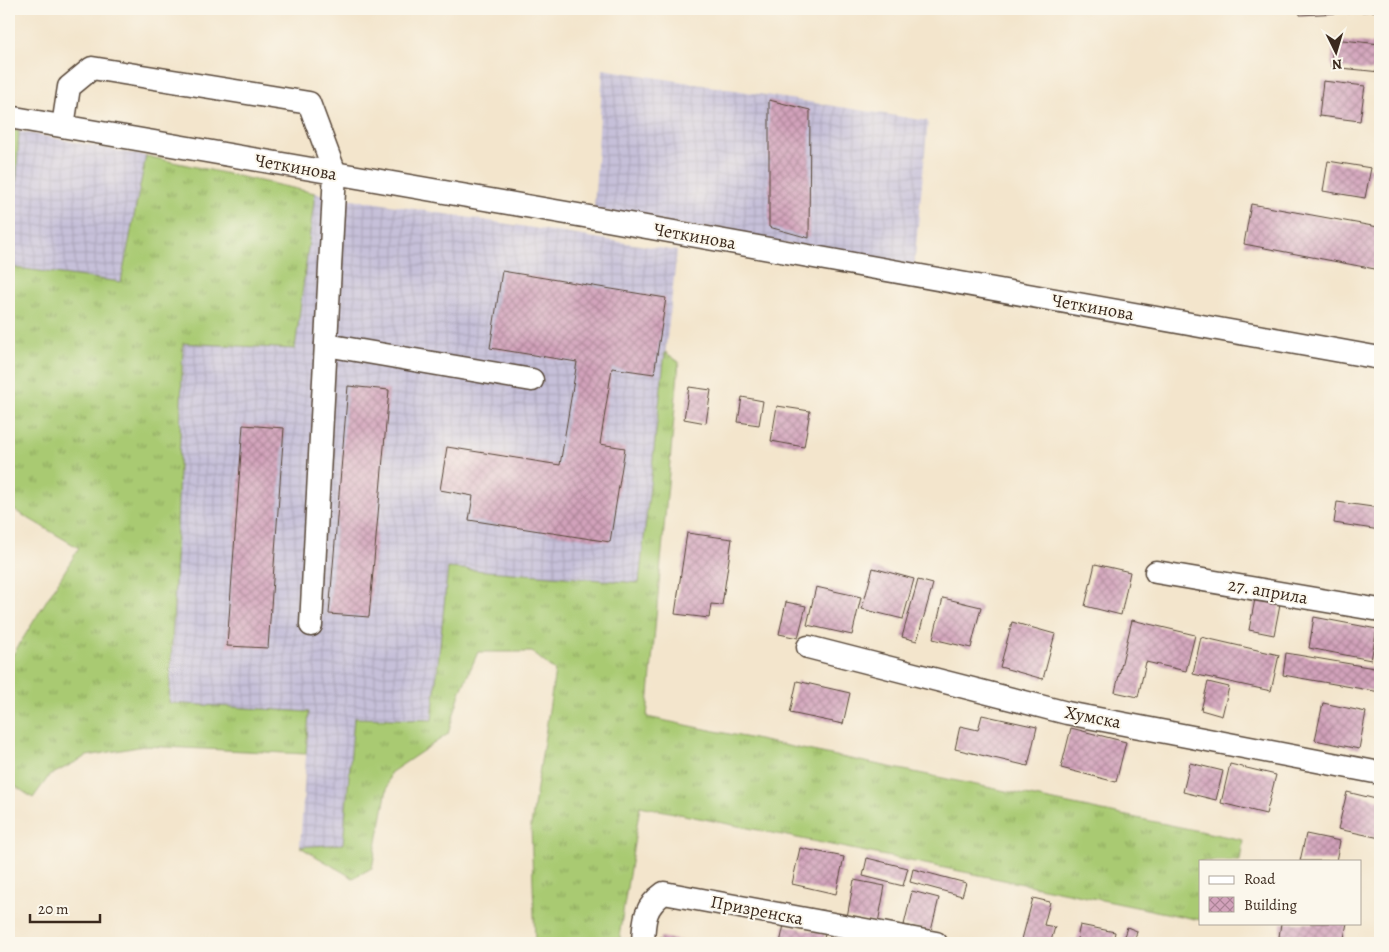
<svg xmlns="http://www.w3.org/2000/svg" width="1389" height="952" font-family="Alegreya,serif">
<defs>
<pattern id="industrial-grid" width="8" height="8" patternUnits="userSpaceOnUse" patternTransform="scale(1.25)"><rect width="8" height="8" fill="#c6c0d9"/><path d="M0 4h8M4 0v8" fill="none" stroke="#aba5ba"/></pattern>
<pattern id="grass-tufts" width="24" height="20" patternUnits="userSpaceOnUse" patternTransform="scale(1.25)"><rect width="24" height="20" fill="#a9ca72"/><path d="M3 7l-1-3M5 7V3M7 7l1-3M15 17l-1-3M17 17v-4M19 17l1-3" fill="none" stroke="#8ba45d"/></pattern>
<pattern id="building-cross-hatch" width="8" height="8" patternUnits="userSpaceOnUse" patternTransform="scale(1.25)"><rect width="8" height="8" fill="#d2a2bb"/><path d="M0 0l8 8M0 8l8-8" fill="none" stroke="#ac8497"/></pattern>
</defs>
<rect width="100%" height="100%" fill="#fbf7ec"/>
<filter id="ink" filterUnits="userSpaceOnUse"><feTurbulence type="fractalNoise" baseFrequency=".02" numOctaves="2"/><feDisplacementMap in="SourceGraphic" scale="10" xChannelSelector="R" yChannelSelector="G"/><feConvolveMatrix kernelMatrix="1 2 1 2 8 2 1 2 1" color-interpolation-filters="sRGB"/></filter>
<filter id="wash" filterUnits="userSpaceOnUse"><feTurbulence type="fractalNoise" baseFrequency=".0096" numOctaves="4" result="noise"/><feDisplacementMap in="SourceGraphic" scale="20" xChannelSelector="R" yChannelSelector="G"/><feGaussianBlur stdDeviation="1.12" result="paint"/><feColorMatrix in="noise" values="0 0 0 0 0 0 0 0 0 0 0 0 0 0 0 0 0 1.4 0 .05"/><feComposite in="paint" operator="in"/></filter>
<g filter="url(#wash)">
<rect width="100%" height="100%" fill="#f3e5cc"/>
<g fill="url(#industrial-grid)">
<path d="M603,69L928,121L914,267L594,209Z"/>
<path d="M19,131L146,156L121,282L9,267V190H16Z"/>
<path d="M315,193L677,251L639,583L449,568L432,720L354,718L343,845L300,847L309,712L169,704L176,561L183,343L295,349Z"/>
</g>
<g fill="url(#grass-tufts)" stroke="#727a48">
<path d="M9,129L19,131L16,191L9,190Z"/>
<path d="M146,156L315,193L295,349L183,343L176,561L169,703L309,712L306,754L144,746L87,756L49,776L33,798L9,782V661L79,548L9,507V267L121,282Z"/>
<path d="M665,352L679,362L647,717L1243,840L1240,861H1200V920L640,806L620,931V943H535L531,826L555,671L532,652H478L460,693L448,734L390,773L372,868L353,878L300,847L343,844L354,718L432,720L448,568L639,583Z"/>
</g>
<g id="blocks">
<g fill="url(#building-cross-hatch)">
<path d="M1299,9H1380V11L1300,15Z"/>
<path d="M1333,39L1380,44V72L1331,67Z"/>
<path d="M1323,81L1365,86L1360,121L1319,116Z"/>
<path d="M769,100L810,110L809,238L769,227Z"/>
<path d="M1328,161L1371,168L1365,198L1323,191Z"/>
<path d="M1251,204L1378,227L1380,240V270L1244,244Z"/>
<path d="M502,271L666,298L654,374L612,368L600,444L625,448L610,542L469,520L473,496L440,490L447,447L560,465L577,362L490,348Z"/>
<path d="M348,386L389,390L369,617L329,614Z"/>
<path d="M689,387L711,390L706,423L684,419Z"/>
<path d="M742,397L763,401L759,425L738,422Z"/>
<path d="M777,406L810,411L804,447L771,441Z"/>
<path d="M243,425L284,428L268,648L227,646Z"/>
<path d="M1337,502L1380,508V530L1334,523Z"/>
<path d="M687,533L732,539L722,605L711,604L709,618L675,614Z"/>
<path d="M1095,564L1130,572L1121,615L1085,606Z"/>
<path d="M873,568L914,579L903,619L862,609Z"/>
<path d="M918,580L933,584L917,641L902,637Z"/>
<path d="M816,587L861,597L852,635L807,625Z"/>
<path d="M943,598L981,607L971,648L933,639Z"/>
<path d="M1255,599L1280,604L1274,635L1249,630Z"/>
<path d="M786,602L806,606L798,638L779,634Z"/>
<path d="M1314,617L1377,629L1371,660L1309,648Z"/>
<path d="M1132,620L1195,635L1186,671L1146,662L1138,697L1115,692Z"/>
<path d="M1012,622L1055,634L1043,679L1000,667Z"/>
<path d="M1201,637L1279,655L1271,691L1193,674Z"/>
<path d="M1286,653L1380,669V692L1283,675Z"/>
<path d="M797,681L850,693L843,724L790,713Z"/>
<path d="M1208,682L1229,687L1222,716L1201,710Z"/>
<path d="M1323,703L1366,712L1359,749L1315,740Z"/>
<path d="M982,715L1037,727L1028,766L955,749L960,726L978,730Z"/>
<path d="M1071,728L1126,742L1116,782L1061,768Z"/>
<path d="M1190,763L1223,771L1216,800L1183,792Z"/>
<path d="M1230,764L1276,775L1266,814L1221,803Z"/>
<path d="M1347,792L1380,800V838L1338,829Z"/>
<path d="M1306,834L1340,841L1336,861H1300Z"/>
<path d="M800,848L844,857L836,894L792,884Z"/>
<path d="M867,858L908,868L903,886L863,876Z"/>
<path d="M913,869L966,883L962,896L910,882Z"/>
<path d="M854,880L885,886L878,923L847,917Z"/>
<path d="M912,891L939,898L931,931L904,925Z"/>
<path d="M1033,898L1050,902L1044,925L1055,927L1051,941L1040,938L1039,943H1021Z"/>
<path d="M1281,923H1347L1343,943H1311L1279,937Z"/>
<path d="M784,925L825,934L823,943H780Z"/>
<path d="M1080,925L1115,932L1113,943H1076Z"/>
<path d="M1127,927L1137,931L1134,943H1122Z"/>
<path d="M660,937L690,942V943H659Z"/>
</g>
</g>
</g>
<g filter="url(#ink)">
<use href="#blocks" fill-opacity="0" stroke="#574638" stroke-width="1"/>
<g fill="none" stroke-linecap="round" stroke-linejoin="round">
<defs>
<g id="minor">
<path d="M9,117L607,220L1380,358"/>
<path d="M63,126L69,87L92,68L309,103L335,173L311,625"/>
<path d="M326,345L532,380"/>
<path d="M1156,572L1380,610"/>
<path d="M808,647L1067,713L1380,773"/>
<path d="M643,943C644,920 644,907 664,893L936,943"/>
</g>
</defs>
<use href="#minor" stroke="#574638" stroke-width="25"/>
<use href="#minor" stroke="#fff" stroke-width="22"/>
</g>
</g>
<g text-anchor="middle" stroke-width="4" stroke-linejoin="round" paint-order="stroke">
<g font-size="18" fill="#3b2a1e" stroke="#fbf7ec">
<text transform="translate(296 167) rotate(10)" y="6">Четкинова</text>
<text transform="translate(695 236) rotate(10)" y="6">Четкинова</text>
<text transform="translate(1093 307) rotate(10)" y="6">Четкинова</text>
<text transform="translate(1268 591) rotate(10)" y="6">27. априла</text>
<text transform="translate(1093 717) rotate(11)" y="6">Хумска</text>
<text transform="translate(757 910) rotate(11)" y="6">Призренска</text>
</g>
</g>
<rect width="1389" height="952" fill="none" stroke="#fbf7ec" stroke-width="30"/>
<rect x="1199" y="860" width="162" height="65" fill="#fbf7ec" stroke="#aea59a"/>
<rect x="1209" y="876" width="25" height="8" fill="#ffffff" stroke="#aea59a"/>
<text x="1244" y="884" font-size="15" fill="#3b2a1e">Road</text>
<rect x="1209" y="897" width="25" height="15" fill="url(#building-cross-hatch)" stroke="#aea59a"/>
<text x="1244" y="910" font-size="15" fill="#3b2a1e">Building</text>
<g transform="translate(1336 52) rotate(175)" stroke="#fbf7ec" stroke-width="4" paint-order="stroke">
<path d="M0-4L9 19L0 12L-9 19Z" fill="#3b2a1e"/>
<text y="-8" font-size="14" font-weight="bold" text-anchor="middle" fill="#3b2a1e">N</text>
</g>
<path d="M30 914v8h70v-8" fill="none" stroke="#3b2a1e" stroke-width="2.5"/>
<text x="38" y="914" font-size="15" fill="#3b2a1e" stroke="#fbf7ec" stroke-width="4" paint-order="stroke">20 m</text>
</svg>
